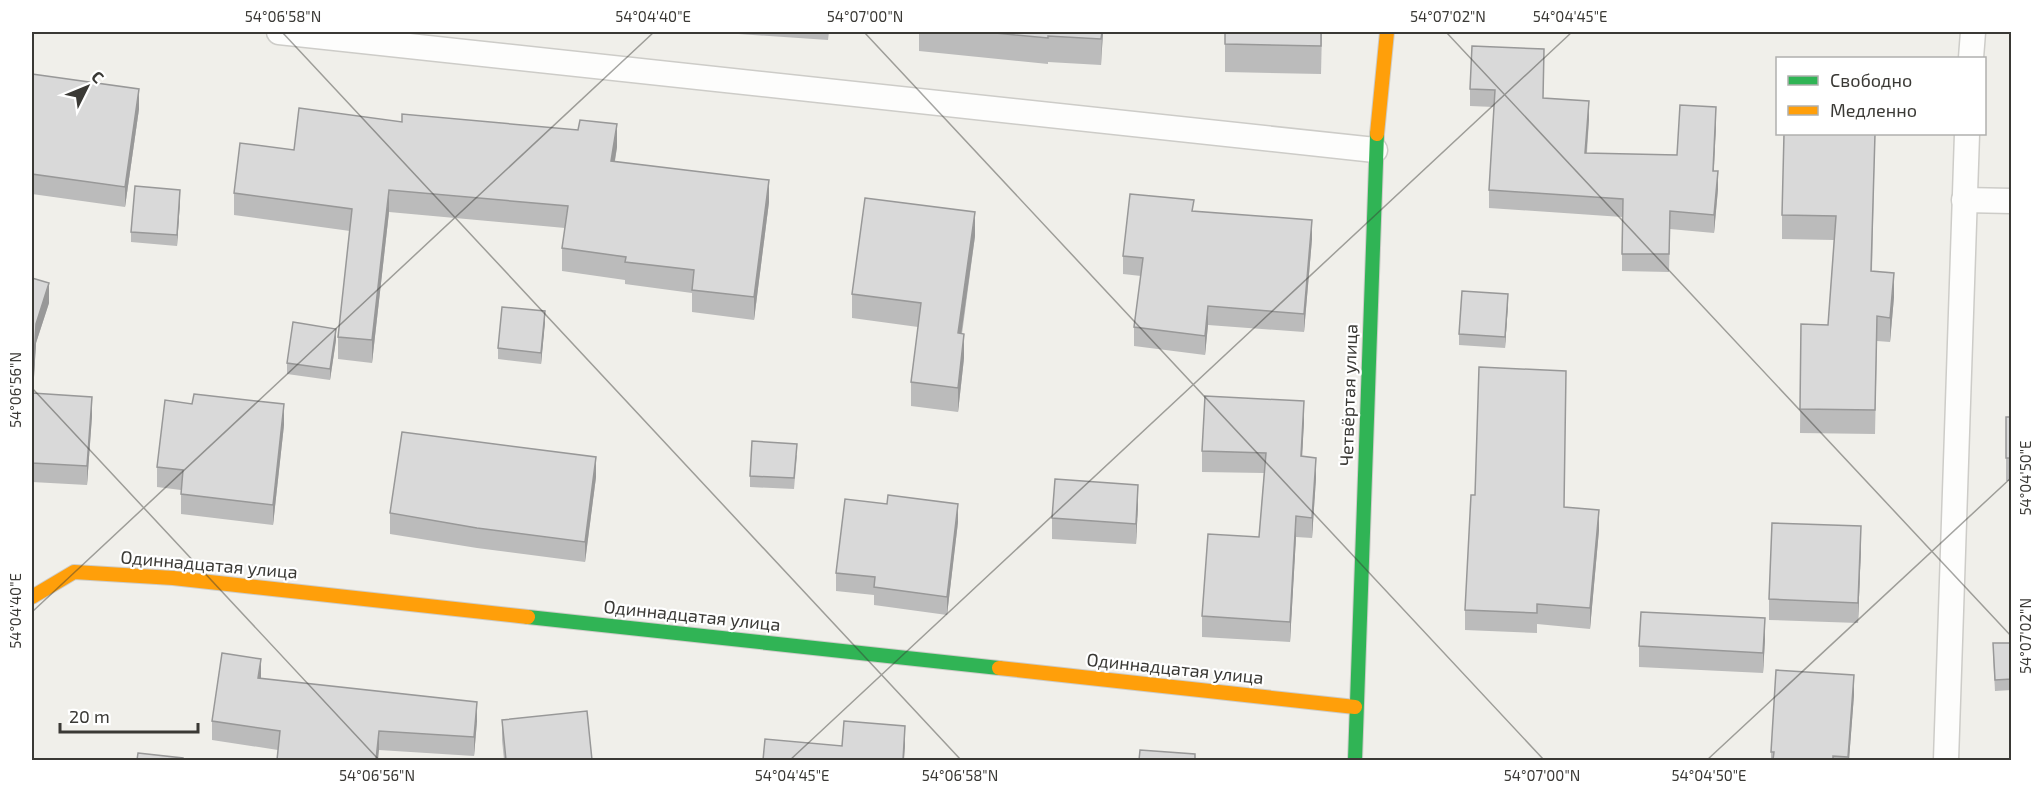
<svg xmlns="http://www.w3.org/2000/svg" width="2043" height="792" font-family="'Exo 2',sans-serif">
<rect width="100%" height="100%" fill="#f0efea"/>
<g fill="none" stroke-linecap="round" stroke-linejoin="round">
<defs>
<g id="lane">
<path d="M279,32L1375,150"/>
<path d="M1971,58L1973,32"/>
<path d="M1964,200L2012,201"/>
<path d="M1946,760L1967,134"/>
</g>
<g id="fast">
<path d="M528,617L999,668"/>
<path d="M1355,760L1377,134"/>
</g>
<g id="slow">
<path d="M1377,134L1387,32"/>
<path d="M32,597L74,572L173,578L528,617"/>
<path d="M999,668L1355,707"/>
</g>
</defs>
<use href="#lane" stroke="#cdccc8" stroke-width="27"/>
<use href="#fast" stroke="#cdccc8" stroke-width="16"/>
<use href="#slow" stroke="#cdccc8" stroke-width="16"/>
<use href="#lane" stroke="#fdfdfc" stroke-width="24"/>
<use href="#fast" stroke="#30b455" stroke-width="14"/>
<use href="#slow" stroke="#ff9f0a" stroke-width="14"/>
</g>
<g fill="#bbb">
<path d="M709,32H829L828,40Z"/>
<path d="M919,32H1103L1101,65L1048,62V64L919,51Z"/>
<path d="M1225,32H1322L1321,74L1225,72Z"/>
<path d="M1544,67L1543,98L1589,119L1587,153L1677,155L1716,125L1713,171L1718,189L1714,233L1670,229L1669,272L1622,271V217L1489,208V190L1494,107L1470,106V89Z"/>
<path d="M32,74L139,109L125,207L32,194Z"/>
<path d="M402,122L617,147L615,161L769,202L754,320L692,312V293L625,284V280L562,271V248L565,228L389,212L372,363L338,359V337L350,231L234,215V193L294,150Z"/>
<path d="M1875,134L1872,271L1894,297L1890,342L1877,341L1875,434L1800,433L1801,324L1828,325L1834,240L1782,239V215Z"/>
<path d="M180,201L177,246L131,242V232Z"/>
<path d="M1194,211L1312,239L1304,332L1208,325L1205,355L1134,346V327L1141,276L1123,274V256Z"/>
<path d="M975,236L962,334L964,358L958,412L911,406V382L918,327L852,318V294Z"/>
<path d="M32,278L49,303L36,343L33,393L92,416L87,485L32,482Z"/>
<path d="M1508,304L1505,348L1459,345V334Z"/>
<path d="M545,322L541,364L498,359V348Z"/>
<path d="M336,340L330,380L287,374V363Z"/>
<path d="M192,404L284,425L273,525L181,514V490L157,487V467Z"/>
<rect x="2006" y="417" width="6" height="64"/>
<path d="M1304,421L1302,456L1316,478L1312,538L1296,537L1290,642L1202,637V616L1259,537L1264,473L1202,472V451Z"/>
<path d="M797,455L794,489L750,487V476Z"/>
<path d="M596,477L585,562L477,548L390,534V513Z"/>
<path d="M1138,505L1136,544L1052,539V518Z"/>
<path d="M1564,507L1599,530L1590,629L1537,624V633L1465,630V610Z"/>
<path d="M958,522L947,615L874,605V595L836,591V573Z"/>
<path d="M1861,547L1858,623L1769,620V599Z"/>
<path d="M1765,639L1763,673L1639,667V646Z"/>
<path d="M2012,643V690L1995,691L1993,654Z"/>
<path d="M261,679L477,721L474,756L379,750H278L212,740V721Z"/>
<path d="M1854,695L1849,760H1771V752Z"/>
<path d="M502,720L592,760H504L502,740Z"/>
</g>
<g fill="#989898">
<path d="M1102,32H1103L1101,65Z"/>
<path d="M139,89V109L125,207V187Z"/>
<path d="M1589,101V119L1585,171V153Z"/>
<path d="M1716,107V125L1713,189V171Z"/>
<path d="M617,124V147L611,183V161Z"/>
<path d="M1718,171V189L1714,233V215Z"/>
<path d="M769,180V202L754,320V297Z"/>
<path d="M180,190V201L177,246V235Z"/>
<path d="M389,190V212L372,363V340Z"/>
<path d="M975,212V236L958,357V333Z"/>
<path d="M1312,220V239L1304,332V314Z"/>
<path d="M1894,273V297L1890,342V318Z"/>
<path d="M49,283V303L36,343L32,412V393L36,324Z"/>
<path d="M1508,294V304L1505,348V337Z"/>
<path d="M1208,306V325L1205,355V336Z"/>
<path d="M545,311V322L541,364V353Z"/>
<path d="M336,329V340L330,380V369Z"/>
<path d="M964,334V358L958,412V388Z"/>
<path d="M92,397V416L87,485V466Z"/>
<path d="M1304,401V421L1301,477V456Z"/>
<path d="M284,404V425L273,525V505Z"/>
<path d="M596,457V477L585,562V542Z"/>
<path d="M1316,458V478L1312,538V518Z"/>
<path d="M1138,485V505L1136,544V524Z"/>
<path d="M958,504V522L947,615V597Z"/>
<path d="M1599,510V530L1590,629V608Z"/>
<path d="M1296,516V537L1290,642V622Z"/>
<path d="M1861,526V547L1858,623V603Z"/>
<path d="M1765,618V639L1763,673V653Z"/>
<path d="M261,659V678L258,697V678Z"/>
<path d="M1854,675V695L1849,760H1848Z"/>
<path d="M477,702V721L474,756V737Z"/>
<path d="M905,726V746L904,760H903Z"/>
<path d="M379,731V750L378,760H376Z"/>
</g>
<g fill="#d9d9d9" stroke="#989898" stroke-width="1.5">
<path d="M985,32H1102L1101,39L1048,36V38Z"/>
<path d="M1225,32H1321V46L1225,44Z"/>
<path d="M1472,46L1544,49L1543,98L1589,101L1585,153L1677,155L1680,105L1716,107L1713,171H1718L1714,215L1670,211L1669,254H1622L1623,199L1489,190L1495,90L1470,89Z"/>
<path d="M32,74L139,89L125,187L32,174Z"/>
<path d="M299,108L402,122V114L578,130L580,120L617,124L611,161L769,180L754,297L692,290L694,270L625,262L626,257L562,248L568,206L389,190L372,340L338,337L352,209L234,193L240,143L294,150Z"/>
<path d="M1784,134H1875L1871,271L1894,273L1890,318L1877,316L1875,410L1800,409L1801,324L1828,325L1836,216L1782,215Z"/>
<path d="M135,186L180,190L177,235L131,232Z"/>
<path d="M1130,194L1194,200L1192,211L1312,220L1304,314L1208,306L1205,336L1134,327L1143,258L1123,256Z"/>
<path d="M865,198L975,212L958,333L964,334L958,388L911,382L921,303L852,294Z"/>
<path d="M32,278L49,283L36,324L32,393Z"/>
<path d="M1462,291L1508,294L1505,337L1459,334Z"/>
<path d="M502,307L545,311L541,353L498,348Z"/>
<path d="M293,322L336,329L330,369L287,363Z"/>
<path d="M1479,367L1566,371L1564,507L1599,510L1590,608L1537,604V613L1465,610L1471,495H1475Z"/>
<path d="M32,393L92,397L87,466L32,463Z"/>
<path d="M194,394L284,404L273,505L181,494L183,470L157,467L165,400L192,404Z"/>
<path d="M1205,396L1304,401L1301,456L1316,458L1312,518L1296,516L1290,622L1202,616L1208,534L1259,537L1266,453L1202,451Z"/>
<rect x="2006" y="417" width="6" height="41"/>
<path d="M402,432L596,457L585,542L477,528L390,513Z"/>
<path d="M752,441L797,444L794,478L750,476Z"/>
<path d="M1055,479L1138,485L1136,524L1052,518Z"/>
<path d="M888,495L958,504L947,597L874,587L875,577L836,573L845,499L887,504Z"/>
<path d="M1772,523L1861,526L1858,603L1769,599Z"/>
<path d="M1641,612L1765,618L1763,653L1639,646Z"/>
<path d="M1993,643H2012V679L1995,680Z"/>
<path d="M222,653L261,659L258,678L477,702L474,737L379,731L376,760H277L280,731L212,721Z"/>
<path d="M1776,670L1854,675L1848,757L1833,756V760H1773L1774,752H1771Z"/>
<path d="M587,711L592,760H506L502,720Z"/>
<path d="M844,721L905,726L903,760H763L765,739L842,746Z"/>
<path d="M1140,750L1195,754V760H1139Z"/>
<path d="M138,753L183,758V760H137Z"/>
</g>
<path fill="none" stroke="#3a3935" stroke-width="1.5" stroke-opacity="0.45" d="M282,32L961,760M864,32L1544,760M1446,32L2012,637M32,388L379,760M32,612L654,32M790,760L1572,32M1707,760L2012,477"/>
<g text-anchor="middle" stroke-width="4.5" stroke-linejoin="round" paint-order="stroke">
<g font-size="18" fill="#3a3935" stroke="#fff">
<text transform="translate(1349 395) rotate(-88)" y="6">Четвёртая улица</text>
<text transform="translate(209 565) rotate(5)" y="6">Одиннадцатая улица</text>
<text transform="translate(692 616) rotate(6)" y="6">Одиннадцатая улица</text>
<text transform="translate(1175 669) rotate(6)" y="6">Одиннадцатая улица</text>
</g>
</g>
<rect width="2043" height="792" fill="none" stroke="#ffffff" stroke-width="66"/>
<rect x="1776" y="57" width="210" height="78" fill="#ffffff" stroke="#b0b0ae" stroke-width="1.5"/>
<rect x="1788" y="76" width="30" height="9" fill="#30b455" stroke="#b0b0ae" stroke-width="1.5"/>
<text x="1830" y="87" font-size="18" fill="#3a3935">Свободно</text>
<rect x="1788" y="106" width="30" height="9" fill="#ff9f0a" stroke="#b0b0ae" stroke-width="1.5"/>
<text x="1830" y="117" font-size="18" fill="#3a3935">Медленно</text>
<g transform="translate(87 87) rotate(47)" stroke="#ffffff" stroke-width="4.5" paint-order="stroke">
<path d="M0-4.5L10 22L0 15L-10 22Z" fill="#3a3935"/>
<text y="-9" font-size="16" font-weight="bold" text-anchor="middle" fill="#3a3935">С</text>
</g>
<path d="M60 723v9h138v-9" fill="none" stroke="#3a3935" stroke-width="3"/>
<text x="69" y="723" font-size="18" fill="#3a3935" stroke="#ffffff" stroke-width="4.5" paint-order="stroke">20 m</text>
<rect x="33" y="33" width="1977" height="726" fill="none" stroke="#3a3935" stroke-width="2"/>
<g font-size="15" text-anchor="middle" fill="#3a3935">
<text x="283" y="22">54°06'58"N</text>
<text x="653" y="22">54°04'40"E</text>
<text x="865" y="22">54°07'00"N</text>
<text x="1448" y="22">54°07'02"N</text>
<text x="1570" y="22">54°04'45"E</text>
<text transform="translate(16 390) rotate(-90)" y="5">54°06'56"N</text>
<text transform="translate(2026 478) rotate(-90)" y="5">54°04'50"E</text>
<text transform="translate(16 611) rotate(-90)" y="5">54°04'40"E</text>
<text transform="translate(2026 636) rotate(-90)" y="5">54°07'02"N</text>
<text x="377" y="781">54°06'56"N</text>
<text x="792" y="781">54°04'45"E</text>
<text x="960" y="781">54°06'58"N</text>
<text x="1542" y="781">54°07'00"N</text>
<text x="1709" y="781">54°04'50"E</text>
</g>
</svg>
